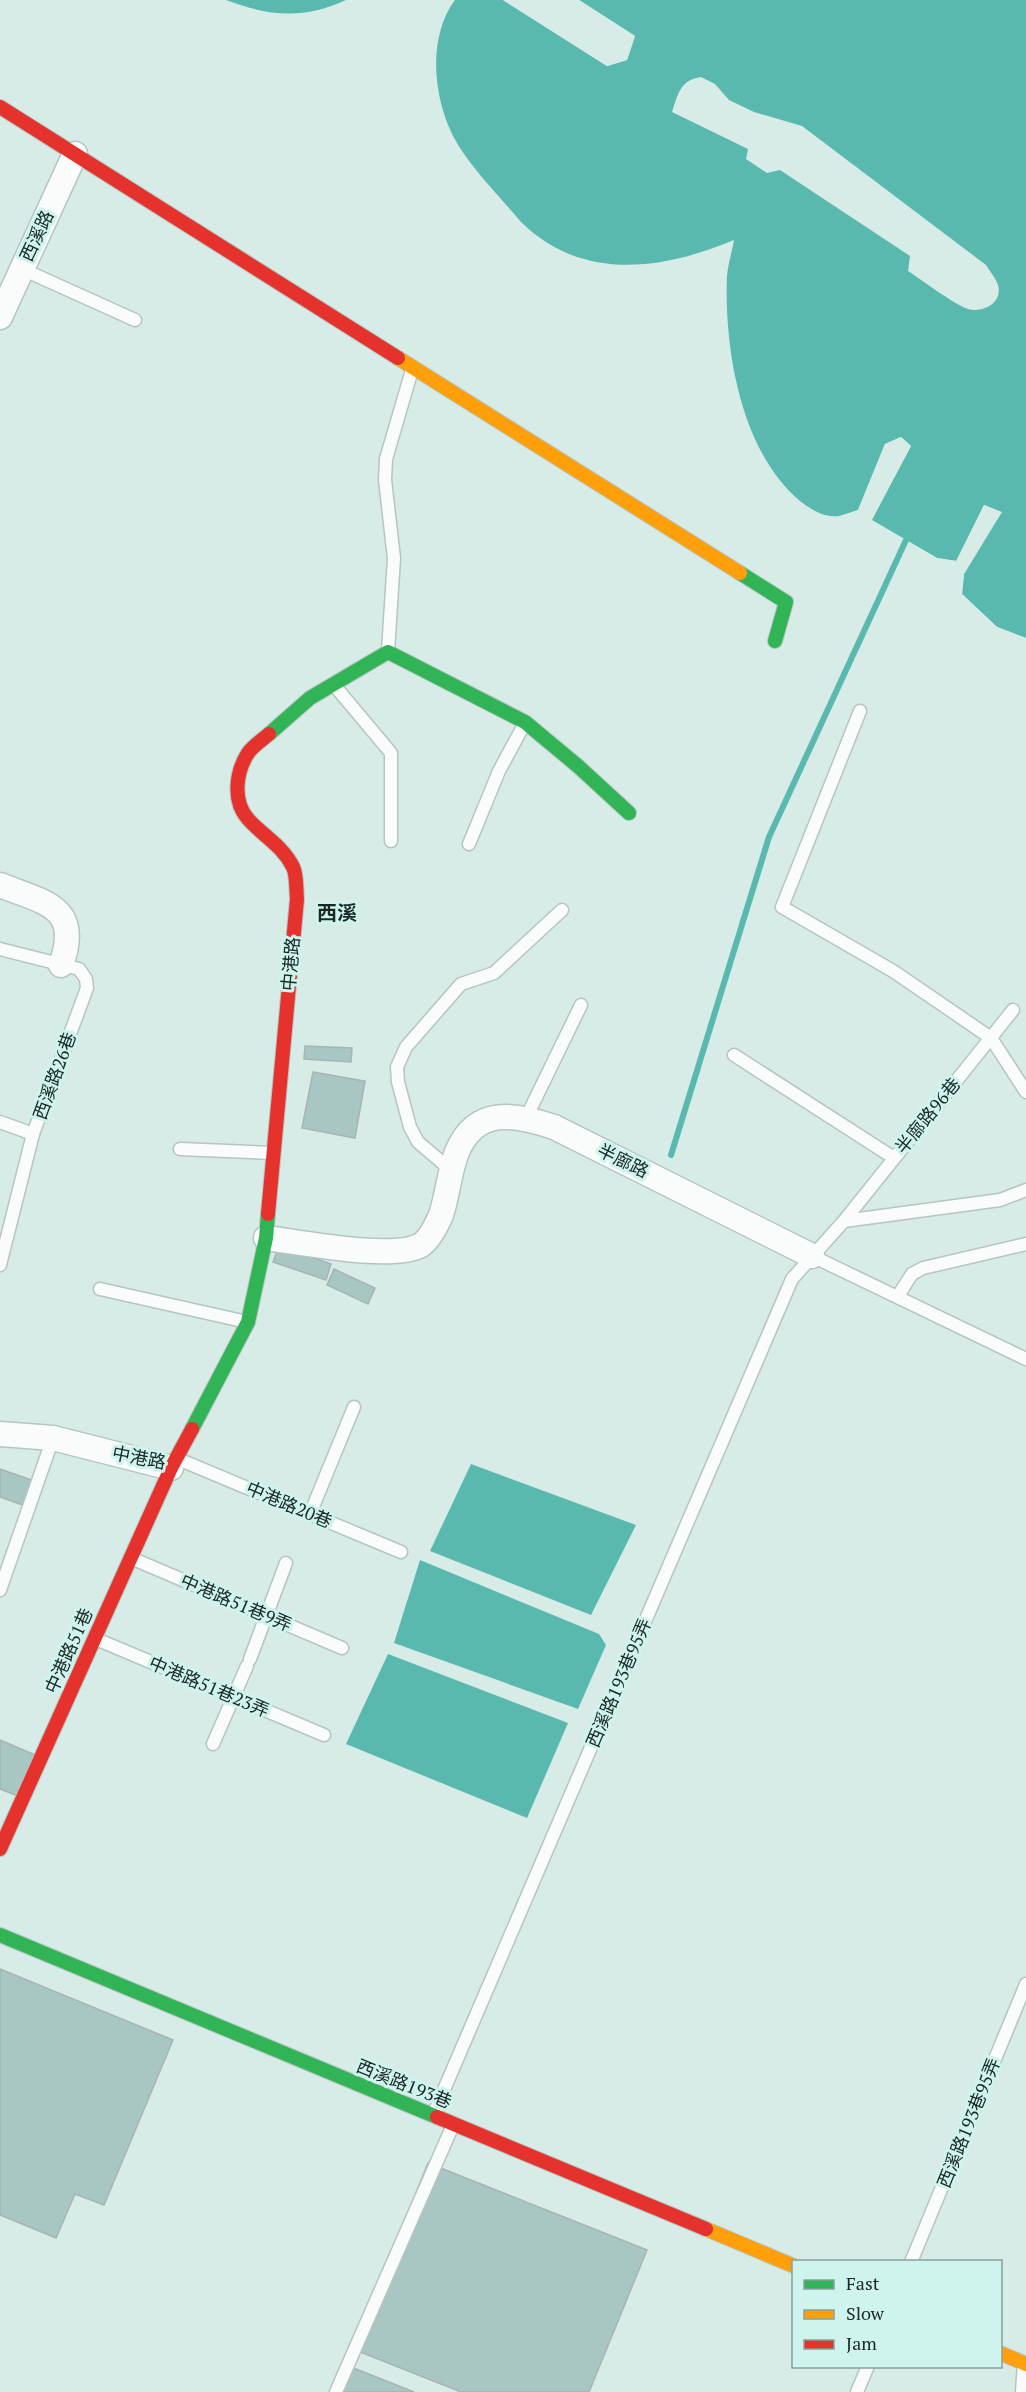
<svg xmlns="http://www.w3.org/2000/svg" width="1026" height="2392" font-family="'PT Serif','Noto Sans TC',serif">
<rect width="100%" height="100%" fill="#d7ebe7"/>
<g fill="#5ab9af" fill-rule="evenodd">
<path d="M226,0H346C303,20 269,16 226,0Z"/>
<path d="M455,0H503L607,66L627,60L635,36L579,0H1026V638L997,627L962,594L964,574L1001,512L984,505L957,561L937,558L871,520L911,446L901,437L885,444L858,510C836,522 819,516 800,501C741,452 724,349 727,276C728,264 732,252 734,240C662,270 582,282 521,222C501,198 477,174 460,148C434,108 425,40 455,0ZM701,77L715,84L729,100L754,112L802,126L986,265C990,272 996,278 998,285C1003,303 983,313 968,309C955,305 922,280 908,271L910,256L780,170L767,173L746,159L748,149L672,112C678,94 680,80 701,77Z"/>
<path d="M471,1464L636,1525L591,1615L430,1551Z"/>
<path d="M420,1560L599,1634L606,1645L578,1709L394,1643Z"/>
<path d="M388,1654L568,1723L527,1818L346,1744Z"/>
</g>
<g fill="#d7ebe7">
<path d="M503,0H508L607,63L625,58L631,38L576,0H579L635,36L627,60L607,66Z"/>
<path d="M901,437L911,446L872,520L937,558L956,561L984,505L1002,512L964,574L962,594L997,627L1026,638V641L995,629L959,594L961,573L997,513L986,509L957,564L936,561L869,521L907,446L900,440L887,446L860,512L845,519L828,520L819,517L805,508L806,506L821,515L836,517L858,510L885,444Z"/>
</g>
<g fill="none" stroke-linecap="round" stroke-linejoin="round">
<path stroke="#5ab9af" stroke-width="6" d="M671,1155L769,837L907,538"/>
</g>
<g fill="#a8c7c3" stroke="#a6b5b3" stroke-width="1.5">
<path d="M305,1046L352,1048L351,1062L304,1059Z"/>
<path d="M313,1072L365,1081L355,1138L302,1128Z"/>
<path d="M279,1246L331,1264L326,1280L273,1262Z"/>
<path d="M334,1269L375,1288L368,1304L327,1285Z"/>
<path d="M0,1469L40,1483L31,1508L0,1497Z"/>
<path d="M0,1740L42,1758L25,1799L0,1789Z"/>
<path d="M0,1969L173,2040L104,2205L75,2194L56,2238L0,2215Z"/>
<path d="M428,2163L647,2250L589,2392H461L353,2349Z"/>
<path d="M346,2365L414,2392H335Z"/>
</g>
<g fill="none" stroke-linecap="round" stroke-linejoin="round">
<defs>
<g id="lane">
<path d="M22,269L135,320"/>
<path d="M388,651L394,558L385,480L386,459L412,370"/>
<path d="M334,685L391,753V841"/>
<path d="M860,711L782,907L893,971L991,1038L1026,1092"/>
<path d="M469,844L499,771L525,723"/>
<path d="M0,949L79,969L86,979L87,988L33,1134L0,1265"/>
<path d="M734,1055L894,1158"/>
<path d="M526,1118L581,1005"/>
<path d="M0,1122L33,1134"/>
<path d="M180,1149L273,1153"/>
<path d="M452,1171L418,1142L410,1127L398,1082L397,1067L406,1047L461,984L494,973L562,910"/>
<path d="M844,1221L1000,1200L1026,1190"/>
<path d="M812,1256L1026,1359"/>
<path d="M100,1289L247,1322"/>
<path d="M898,1296L912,1274L923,1268L1026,1244"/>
<path d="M178,1459L401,1552"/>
<path d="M310,1514L354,1407"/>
<path d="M131,1558L342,1648"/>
<path d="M0,1590L53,1438"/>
<path d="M96,1639L324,1735"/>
<path d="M250,1659L286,1563"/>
<path d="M213,1744L247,1666"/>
<path d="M434,2113L792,1279L844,1221L1013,1010"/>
<path d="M911,2262L1026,1984"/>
<path d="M336,2392L453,2125"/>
<path d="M857,2392L868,2366"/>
<path d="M1022,2392L1024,2363"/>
</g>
<g id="street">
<path d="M0,317L75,154"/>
<path d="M0,885C45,903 82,906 61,965"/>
<path d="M266,1238C299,1242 393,1261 421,1245C430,1239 437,1224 441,1215C448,1194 449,1172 457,1152C476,1106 515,1114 554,1127L812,1256"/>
<path d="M0,1434L53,1438L171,1468"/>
</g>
<g id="fast">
<path d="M740,573L786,602L775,641"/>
<path d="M269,734L310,698L388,652L525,722L579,767L629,813"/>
<path d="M192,1429L248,1322L266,1238L268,1214"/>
<path d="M0,1935L437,2117"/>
</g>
<g id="slow">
<path d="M398,358L740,573"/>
<path d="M706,2229L794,2266"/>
<path d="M1000,2353L1026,2364"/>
</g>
<g id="jam">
<path d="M0,107L398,358"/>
<path d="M268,1214L297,899C296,889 297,875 293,867C283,846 262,835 248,819C232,801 236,772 248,753C253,746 262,740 269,734"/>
<path d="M0,1849L171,1468L192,1429"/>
<path d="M437,2117L706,2229"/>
</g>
</defs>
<use href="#lane" stroke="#b5c5c2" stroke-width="15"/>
<use href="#street" stroke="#b5c5c2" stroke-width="27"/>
<use href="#fast" stroke="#b5c5c2" stroke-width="16"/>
<use href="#slow" stroke="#b5c5c2" stroke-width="16"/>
<use href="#jam" stroke="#b5c5c2" stroke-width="16"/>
<use href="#lane" stroke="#f9fcfb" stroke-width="12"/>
<use href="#street" stroke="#f9fcfb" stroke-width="24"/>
<use href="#fast" stroke="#30b455" stroke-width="14"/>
<use href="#slow" stroke="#ff9f0a" stroke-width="14"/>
<use href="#jam" stroke="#e5322d" stroke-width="14"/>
</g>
<g text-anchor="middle" stroke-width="6" stroke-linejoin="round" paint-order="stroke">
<g font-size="18" fill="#192725" stroke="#cff3ed">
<text transform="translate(37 236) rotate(-65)" y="6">西溪路</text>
<text transform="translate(291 964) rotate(-85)" y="6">中港路</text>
<text transform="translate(55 1076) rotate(-70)" y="6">西溪路26巷</text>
<text transform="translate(928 1116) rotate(-51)" y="6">半廍路96巷</text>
<text transform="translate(623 1161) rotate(26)" y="6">半廍路</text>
<text transform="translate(139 1458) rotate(11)" y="6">中港路</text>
<text transform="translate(289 1505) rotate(23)" y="6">中港路20巷</text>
<text transform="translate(236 1603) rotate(23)" y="6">中港路51巷9弄</text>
<text transform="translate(69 1651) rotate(-66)" y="6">中港路51巷</text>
<text transform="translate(619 1683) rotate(-67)" y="6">西溪路193巷95弄</text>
<text transform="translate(209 1687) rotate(23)" y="6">中港路51巷23弄</text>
<text transform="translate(404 2084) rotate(22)" y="6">西溪路193巷</text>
<text transform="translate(969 2123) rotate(-68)" y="6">西溪路193巷95弄</text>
</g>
<g font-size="20" font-weight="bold" fill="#192725" stroke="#cff3ed">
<text x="337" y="920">西溪</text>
</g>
</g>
<rect x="792" y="2260" width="210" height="108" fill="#cff3ed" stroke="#86a19d" stroke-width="1.5"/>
<rect x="804" y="2280" width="30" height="9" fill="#30b455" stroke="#86a19d" stroke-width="1.5"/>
<text x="846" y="2290" font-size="18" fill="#192725">Fast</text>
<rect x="804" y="2310" width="30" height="9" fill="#ff9f0a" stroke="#86a19d" stroke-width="1.5"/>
<text x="846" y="2320" font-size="18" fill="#192725">Slow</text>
<rect x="804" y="2340" width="30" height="9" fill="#e5322d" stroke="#86a19d" stroke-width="1.5"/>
<text x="846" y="2350" font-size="18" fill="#192725">Jam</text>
</svg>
